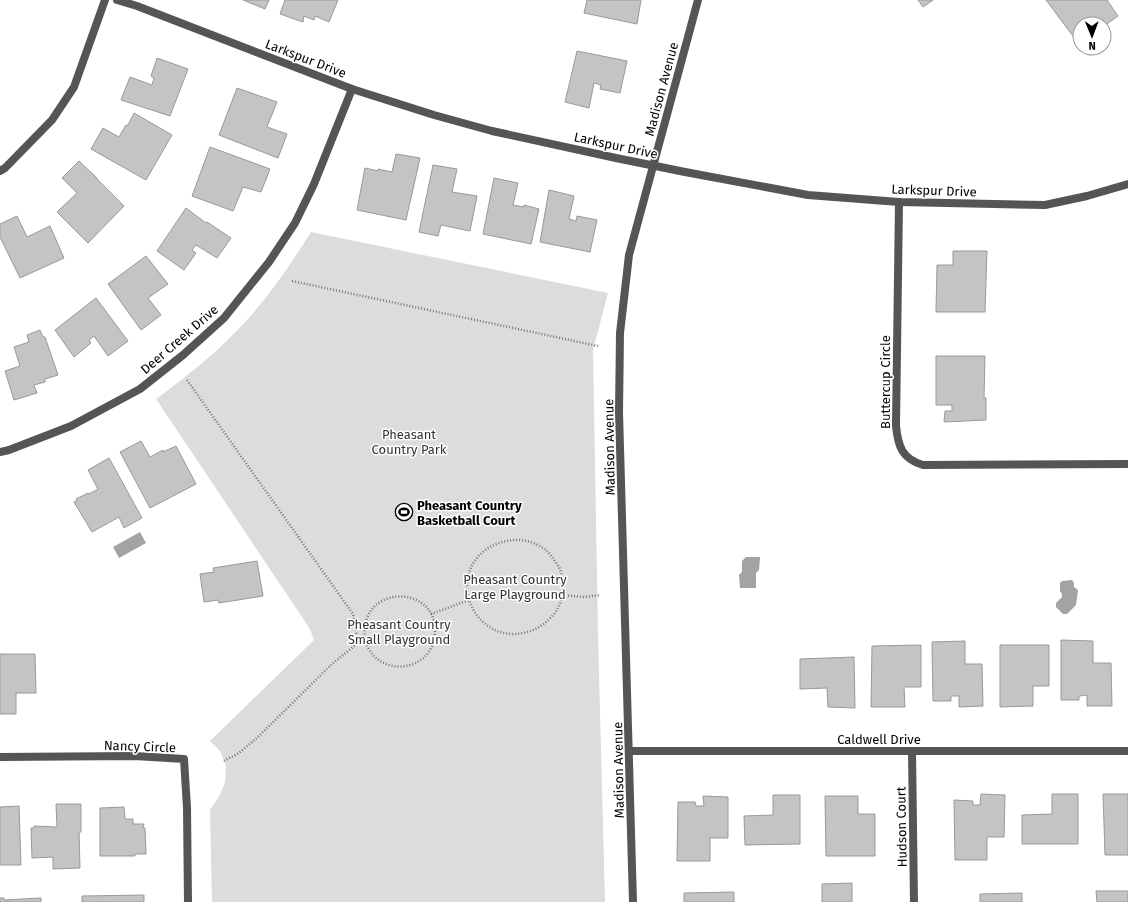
<svg xmlns="http://www.w3.org/2000/svg" width="1128" height="902" font-family="'Fira Sans',sans-serif">
<rect width="100%" height="100%" fill="#fff"/>
<path fill="#dcdcdc" d="M311,232L608,293L593,350L598,634L605,902H212L210,810L220,795L225,782L226,765L220,751L210,741L314,640L310,629L156,399C189,375 221,349 248,319C272,292 292,262 311,232Z"/>
<g fill="#a3a3a3">
<path d="M140,532L146,543L119,558L113,547Z"/>
<path d="M746,557H760L759,570L756,573V588H740L739,575L742,572V561Z"/>
<path d="M1072,580L1074,583V587L1078,590L1076,605L1067,614H1063L1056,607V603L1062,597V594L1060,591V583L1062,581Z"/>
</g>
<g fill="#c4c4c4" stroke="#999">
<path d="M243,0H269L265,9Z"/>
<path d="M285,0H338L329,22L315,16L314,20L304,16L303,22L280,14Z"/>
<path d="M587,0H641L637,24L584,13Z"/>
<path d="M918,0H933L923,7Z"/>
<path d="M1046,0H1107L1118,16L1104,26V24H1080V43L1079,44Z"/>
<path d="M577,51L627,61L620,93L600,89L601,85L594,83L589,108L565,102Z"/>
<path d="M157,58L188,69L170,116L121,100L130,77L152,85L154,78L151,76Z"/>
<path d="M237,88L277,102L267,127L287,134L278,158L219,135Z"/>
<path d="M134,113L172,135L146,180L91,149L103,128L119,137L126,125H128Z"/>
<path d="M210,147L270,169L261,192L243,187L233,211L192,196Z"/>
<path d="M396,154L420,158L406,220L357,210L365,168L378,171V169L392,172Z"/>
<path d="M79,161L97,178V179L124,206L88,243L57,212L77,193L62,178Z"/>
<path d="M433,165L457,169L452,192L477,196L470,231L441,225L438,236L419,232Z"/>
<path d="M494,178L518,183L513,205L524,207V205L539,209L531,244L483,234Z"/>
<path d="M549,190L574,196L569,219L576,221L577,216L597,220L590,252L540,242Z"/>
<path d="M186,208L206,223L207,222L231,238L217,258L196,245L192,250L196,253L184,270L157,251Z"/>
<path d="M17,216L27,237L50,226L64,258L20,278L0,237V224Z"/>
<path d="M953,251H987L985,312H936L937,265H953Z"/>
<path d="M146,256L168,284L148,298L161,315L141,330L108,284Z"/>
<path d="M96,298L128,341L108,356L94,336L89,340L91,343L74,357L55,330Z"/>
<path d="M40,330L43,337H45L58,375L45,379V382L34,385L37,393L14,400L5,371L20,366L14,347L29,342L27,335Z"/>
<path d="M936,356H985L984,398H986V420L944,422L945,411H952V405H936Z"/>
<path d="M141,441L150,457L163,450V452L176,446L196,484L150,508L120,452Z"/>
<path d="M109,458L142,518L124,528L119,517L92,532L74,502L77,501L76,499L88,493L89,494L98,489L88,470Z"/>
<path d="M257,561L263,596L219,603L218,600L204,602L200,574L214,572L213,568Z"/>
<path d="M1061,640L1093,641V663H1111L1112,706H1087V695L1079,696V700H1061Z"/>
<path d="M965,641V664H982L983,706L959,707V696H951V701H933L932,642Z"/>
<path d="M921,645V687H904L905,707H871L872,646Z"/>
<path d="M1000,645H1049V686H1033V706L1000,707Z"/>
<path d="M0,654H35L36,693H16V714H0Z"/>
<path d="M854,657L855,708L828,707L827,688L800,689V659Z"/>
<path d="M981,794L1005,795L1004,837H987V860H955L954,800L973,801V805H980Z"/>
<path d="M1052,794H1078V844H1022V815L1052,814Z"/>
<path d="M1103,794H1128V855H1105Z"/>
<path d="M773,795H800V844L745,845L744,816L773,815Z"/>
<path d="M703,796L728,797V838H710V861H677L678,802H695L696,806H704Z"/>
<path d="M825,796H858V814H875V856H826Z"/>
<path d="M56,804H81V832H79L80,868L53,869V857L32,858L31,828H34V826L57,827Z"/>
<path d="M19,806L21,865H0V807Z"/>
<path d="M124,807L125,819H133V824H144L143,828H145L146,854H135V856H100V808Z"/>
<path d="M852,883V902H822V884Z"/>
<path d="M1096,891H1128V902H1097Z"/>
<path d="M734,892V902H684V893Z"/>
<path d="M1022,893V902H980V894Z"/>
<path d="M144,895V902H82V896Z"/>
<path d="M0,898H4V900L41,898V902H0Z"/>
</g>
<g fill="none" stroke-linecap="round" stroke-linejoin="round">
<g stroke="#777" stroke-width="2.5" stroke-dasharray="1 2" stroke-linecap="butt">
<path d="M292,281L598,346"/>
<path d="M187,380L353,614L358,643"/>
<path d="M562,595L584,597L600,595"/>
<path d="M431,614L469,600C471,605 473,610 476,614C509,660 582,619 559,567C557,564 554,560 552,557C545,546 528,539 515,540C490,541 468,558 467,585C467,590 468,595 469,600"/>
<path d="M224,761L239,753L258,737L332,664L358,643L366,644C368,647 370,652 373,655C388,672 418,670 430,650C434,644 435,636 435,629C434,582 353,585 366,644"/>
</g>
<g stroke="#555" stroke-width="8">
<path d="M117,0L137,6L352,89L434,115L492,131L616,158L685,172L808,195L899,202L1045,205L1087,196L1128,184"/>
<path d="M0,171L5,168L52,120L74,87L105,0"/>
<path d="M899,202L896,426C898,446 902,459 923,465L1128,464"/>
<path d="M0,452L9,450L71,426L140,389L183,355L224,318L269,262L295,223L314,184L352,89"/>
<path d="M630,751H1128"/>
<path d="M912,751L914,902"/>
<path d="M0,757L135,756L184,759L187,808L188,902"/>
<path d="M633,902L619,412L620,333L629,255L698,0"/>
</g>
</g>
<defs>
<symbol id="stadium-ring" viewBox="-11 -11 22 22"><circle r="9.5" fill="#fff" stroke="#000" stroke-width="1.5"/><path d="M0-5a6.5 5 0 1 0 0 10a6.5 5 0 1 0 0-10ZM-3.5-1.8h7v3.6h-7Z" fill="#000"/></symbol>
</defs>
<g fill-rule="evenodd">
<use href="#stadium-ring" x="394" y="502" width="20" height="20"/>
</g>
<g text-anchor="middle" stroke-width="3" stroke-linejoin="round" paint-order="stroke">
<g font-size="13" fill="#000" stroke="#fff">
<text transform="translate(306 58) rotate(21)" y="5">Larkspur Drive</text>
<text transform="translate(661 89) rotate(-75)" y="5">Madison Avenue</text>
<text transform="translate(616 145) rotate(12)" y="5">Larkspur Drive</text>
<text transform="translate(934 190) rotate(2)" y="5">Larkspur Drive</text>
<text transform="translate(179 339) rotate(-41)" y="5">Deer Creek Drive</text>
<text transform="translate(885 382) rotate(-90)" y="5">Buttercup Circle</text>
<text transform="translate(609 447) rotate(-91)" y="5">Madison Avenue</text>
<text x="879" y="744">Caldwell Drive</text>
<text transform="translate(140 746) rotate(2)" y="5">Nancy Circle</text>
<text transform="translate(618 770) rotate(-91)" y="5">Madison Avenue</text>
<text transform="translate(901 827) rotate(-91)" y="5">Hudson Court</text>
</g>
<g font-size="13" fill="#333" stroke="#fff">
<text x="409" y="439">Pheasant<tspan x="409" dy="15">Country Park</tspan></text>
<text x="515" y="584">Pheasant Country<tspan x="515" dy="15">Large Playground</tspan></text>
<text x="399" y="629">Pheasant Country<tspan x="399" dy="15">Small Playground</tspan></text>
</g>
<g font-size="13" font-weight="bold" fill="#000" stroke="#fff" text-anchor="start">
<text x="417" y="510">Pheasant Country<tspan x="417" dy="15">Basketball Court</tspan></text>
</g>
</g>
<g transform="translate(1092 36) rotate(179)"><circle r="19" fill="#ffffff" stroke="#999999"/>
<path d="M0-3L7 15L0 10L-7 15Z" fill="#000000"/>
<text y="-6" font-size="11" font-weight="bold" text-anchor="middle" fill="#000000">N</text>
</g>
</svg>
